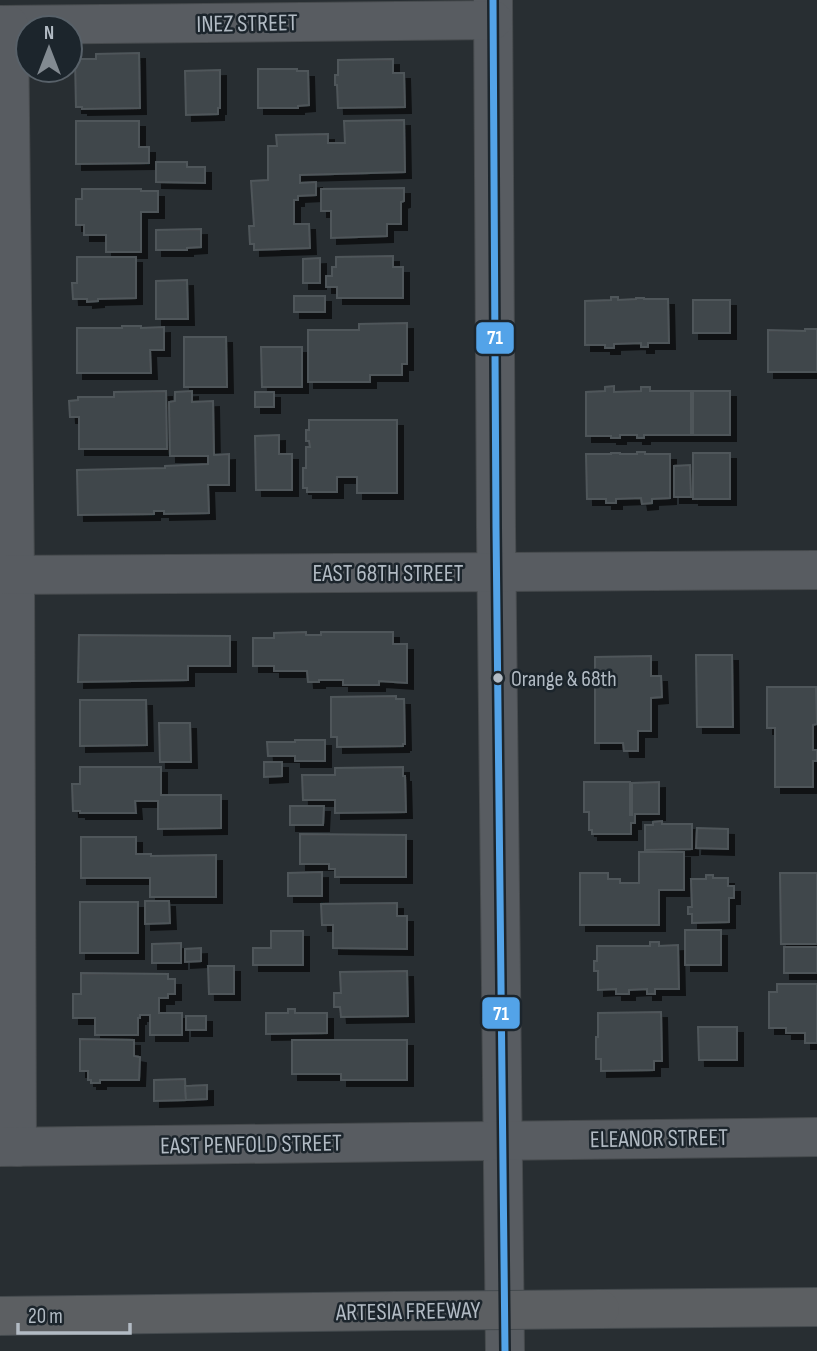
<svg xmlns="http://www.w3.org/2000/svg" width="817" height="1351" font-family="'Sofia Sans Condensed',sans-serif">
<defs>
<filter id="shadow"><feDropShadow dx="6" dy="6" stdDeviation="0" flood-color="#0009"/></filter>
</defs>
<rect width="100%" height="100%" fill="#282e32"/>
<g fill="#41474b" stroke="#4f565a" stroke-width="2" filter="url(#shadow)">
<path d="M139,53L140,108L82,109V107H76L75,59H96V54Z"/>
<path d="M393,59V73H404L405,107L338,108L337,85H335V75H338V60Z"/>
<path d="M258,69H297V71H308L309,105L298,106V108H258Z"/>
<path d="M220,70V108H218V114L186,115L185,71Z"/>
<path d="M404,120L405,172L300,175V183L316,182V195L298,196V200H294V224H309L310,248L254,250V244H250L249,226H254L251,181L268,180V146H277L276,135L328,134V143H345L344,121Z"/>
<path d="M76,121H139V147H149V163L76,164Z"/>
<path d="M156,162H187V167H205V183L156,182Z"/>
<path d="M404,188V201L401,202V224H387V236L331,238V211H321V189Z"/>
<path d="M82,189H141V191H158V212H141V252H106V235H84V225H76V199H82Z"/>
<path d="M201,229V247L187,248V250H156V230Z"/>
<path d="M393,256V267H403V298H337V287H326V276H332V267H336V257Z"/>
<path d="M77,257H136V298L98,299V301L87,302V299H73L72,283H77Z"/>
<path d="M320,258V283H303V259Z"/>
<path d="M187,280L188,319H156V281Z"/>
<rect x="294" y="296" width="31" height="16"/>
<path d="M611,297H618V300L636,299V298H644V299H668L669,343H648V347H641V343L614,344V348H605V345H585V301L611,300Z"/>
<rect x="693" y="300" width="37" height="33"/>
<path d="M407,323V364H402V375H370V382H308V330H359V324Z"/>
<path d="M122,326H141V328L164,327V350H150L151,373H77V328H122Z"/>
<path d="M805,329H817V372H768V330L805,331Z"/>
<path d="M184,337H226L227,387H184Z"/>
<path d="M261,347H302V387H262Z"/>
<path d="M614,386V392L641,391V387H650V391H691V435H644V438H637V435H620V438H611V436H586V392L605,391V387Z"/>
<path d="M166,391L167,449H79V417H70L69,401L78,400V397H114V392Z"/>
<path d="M192,391V402L213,401L214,455L229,454V485H208L209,513L164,514V511H154V514L78,515L77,470L165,468V466L208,464V456H170L169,402L175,401V392Z"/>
<rect x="693" y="391" width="37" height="44"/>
<rect x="255" y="392" width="19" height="15"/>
<path d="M309,420H397V493H357V477H337V492H307V488H303V468H306V447H310L309,441H306V430H309Z"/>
<path d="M279,435V454H292V490H256L255,436Z"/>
<path d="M637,452H645V454H670V498L652,499V503L642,504L641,498L616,499V503H606V499H587L586,454H611V453H620V454H637Z"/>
<rect x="693" y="453" width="37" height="46"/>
<path d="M690,465L691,497H674V466Z"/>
<path d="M306,632V635H321V632H393V644H407V683L379,681V685H343V680H319V682H308L307,671H274V666H253V638H274V633Z"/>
<path d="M79,635L230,636V666H188V680L78,682Z"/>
<path d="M696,655H732L733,727H697Z"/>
<path d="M651,656V676H661L662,697L651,698V731H638V751H624L623,743H595V657Z"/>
<path d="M767,687H816L817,724L813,725V750H817V761H813V787H775V728H767Z"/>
<path d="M396,696V699H404L405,744H403V746L337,747V737H331V697Z"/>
<path d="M80,700H146L147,745L80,746Z"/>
<path d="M159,723H190L191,762H160Z"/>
<path d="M295,740H325V761H295V756H268L267,742H295Z"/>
<path d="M264,762H282V776L264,777Z"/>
<path d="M80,767H161V795H221V828L158,829V801H135L136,813H80V811H73L72,784H80Z"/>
<path d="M403,767V776H405L406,812L335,813V800H303L302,775H335V768Z"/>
<path d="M584,782H630V815H632V783L659,782V814H635V823H631V834H592V830H589V812H584Z"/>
<path d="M290,806H324L323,825H290Z"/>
<path d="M662,821V824H692V849L645,850V825H653V822Z"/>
<path d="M697,828L728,829V849L696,848Z"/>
<path d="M300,834L406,835V877H335V869H329V864H300Z"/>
<path d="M81,837H136V854H151V856L216,855V897H150V878H81Z"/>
<path d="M639,852H684V890H659V925H580V873H608V879H620V883H639Z"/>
<path d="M322,872V896H288V873Z"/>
<path d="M780,873H817V944H781Z"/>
<path d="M706,875H713V878H728V886H734V898H729V922L692,923V914H688V907H692L691,879H706Z"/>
<path d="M145,901H169L170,923L145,924Z"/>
<rect x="80" y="902" width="58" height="51"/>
<path d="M397,903V916H407V949L333,948V925H322L321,904Z"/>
<rect x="685" y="930" width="36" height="35"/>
<path d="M271,931H303V965H253V948H271Z"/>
<path d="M650,942H659V946L678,945L679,989H655V994H647V989L629,990V994H616V989L598,990V971H594V961H597V946H650Z"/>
<path d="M181,943V963H152V944Z"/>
<rect x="784" y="947" width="33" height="26"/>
<path d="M201,948V961L185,962V949Z"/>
<path d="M208,966H234V994H209Z"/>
<path d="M407,971L408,1016L341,1017L340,1007H334V993H341L340,972Z"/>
<path d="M81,973L168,974V979H175V994H168V998H159V1013H182V1035H150V1015H140V1018H138V1035H95V1018H73V994H81Z"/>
<path d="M777,984H817V1043H805V1033H786V1028H769V992H777Z"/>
<path d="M288,1009H295V1013H327V1033L266,1034V1013H288Z"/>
<path d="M661,1012L662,1061H654V1070L601,1071V1059H596V1037H598V1013Z"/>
<rect x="186" y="1016" width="20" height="14"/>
<path d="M698,1027H737V1060H699Z"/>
<path d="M80,1039L134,1040V1056L140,1057L139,1080H100V1083H91V1080H88V1071H80Z"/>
<path d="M292,1040H407V1080H341V1074H292Z"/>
<path d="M185,1079L186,1100L154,1101V1080Z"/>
<path d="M207,1085V1099L186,1100L185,1086Z"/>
</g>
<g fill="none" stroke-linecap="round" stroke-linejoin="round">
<defs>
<g id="minor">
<path d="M493,0L496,528L505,1351"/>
<path d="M0,25L493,20"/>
<path d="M9,25L15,575L17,1147"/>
<path d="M0,575L817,570"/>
<path d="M0,1147L817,1137"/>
</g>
<g id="highway">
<path d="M600,1309L817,1307"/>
<path d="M0,1316L396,1311"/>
</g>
</defs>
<use href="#minor" stroke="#464a4d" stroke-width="40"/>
<use href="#highway" stroke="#444a4e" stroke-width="40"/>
<use href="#minor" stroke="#585c61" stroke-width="38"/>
<use href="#highway" stroke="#5c5f62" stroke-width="38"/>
<defs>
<path id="highway-bridge" d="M396,1311L600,1309"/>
</defs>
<use href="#highway-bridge" stroke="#444a4e" stroke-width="40" stroke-linecap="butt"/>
<use href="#highway-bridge" stroke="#5c5f62" stroke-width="38"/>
<defs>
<path id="bus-1" d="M493,0L496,528L505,1351"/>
</defs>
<use href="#bus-1" stroke="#1c252c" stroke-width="12"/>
<use href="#bus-1" stroke="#53a3e8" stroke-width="7"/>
</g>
<circle fill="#b2bbc4" stroke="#1c252c" stroke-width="2.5" cx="498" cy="678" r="6"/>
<g text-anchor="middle" stroke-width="5" stroke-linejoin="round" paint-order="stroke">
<g font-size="22" fill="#b2bbc4" stroke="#1c252c" text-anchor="start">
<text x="511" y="686">Orange &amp; 68th</text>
</g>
<g font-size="24" fill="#b2bbc4" stroke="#1c252c">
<text transform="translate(247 23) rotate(-1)" y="8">INEZ STREET</text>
<text x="388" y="581">EAST 68TH STREET</text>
<text transform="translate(659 1138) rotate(-1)" y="8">ELEANOR STREET</text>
<text transform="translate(251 1144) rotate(-1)" y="8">EAST PENFOLD STREET</text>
<text transform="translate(408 1311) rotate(-1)" y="8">ARTESIA FREEWAY</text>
</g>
</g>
<g stroke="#1c252c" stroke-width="2.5">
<rect x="475" y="321" width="40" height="34" rx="7" fill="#53a3e8"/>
<rect x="481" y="996" width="40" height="34" rx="7" fill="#53a3e8"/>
</g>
<g font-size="19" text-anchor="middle" font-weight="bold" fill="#fff">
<text x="495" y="344">71</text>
<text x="501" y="1020">71</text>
</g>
<g transform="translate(49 49)"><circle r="33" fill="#1c252c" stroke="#586169" stroke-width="2"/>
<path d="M0-5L12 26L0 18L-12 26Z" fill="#828a91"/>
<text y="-10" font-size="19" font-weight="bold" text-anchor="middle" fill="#b2bbc4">N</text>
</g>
<path d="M18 1323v10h112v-10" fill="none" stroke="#b2bbc4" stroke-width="3.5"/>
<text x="28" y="1323" font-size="21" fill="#b2bbc4" stroke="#1c252c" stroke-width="5" paint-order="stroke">20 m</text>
</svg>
